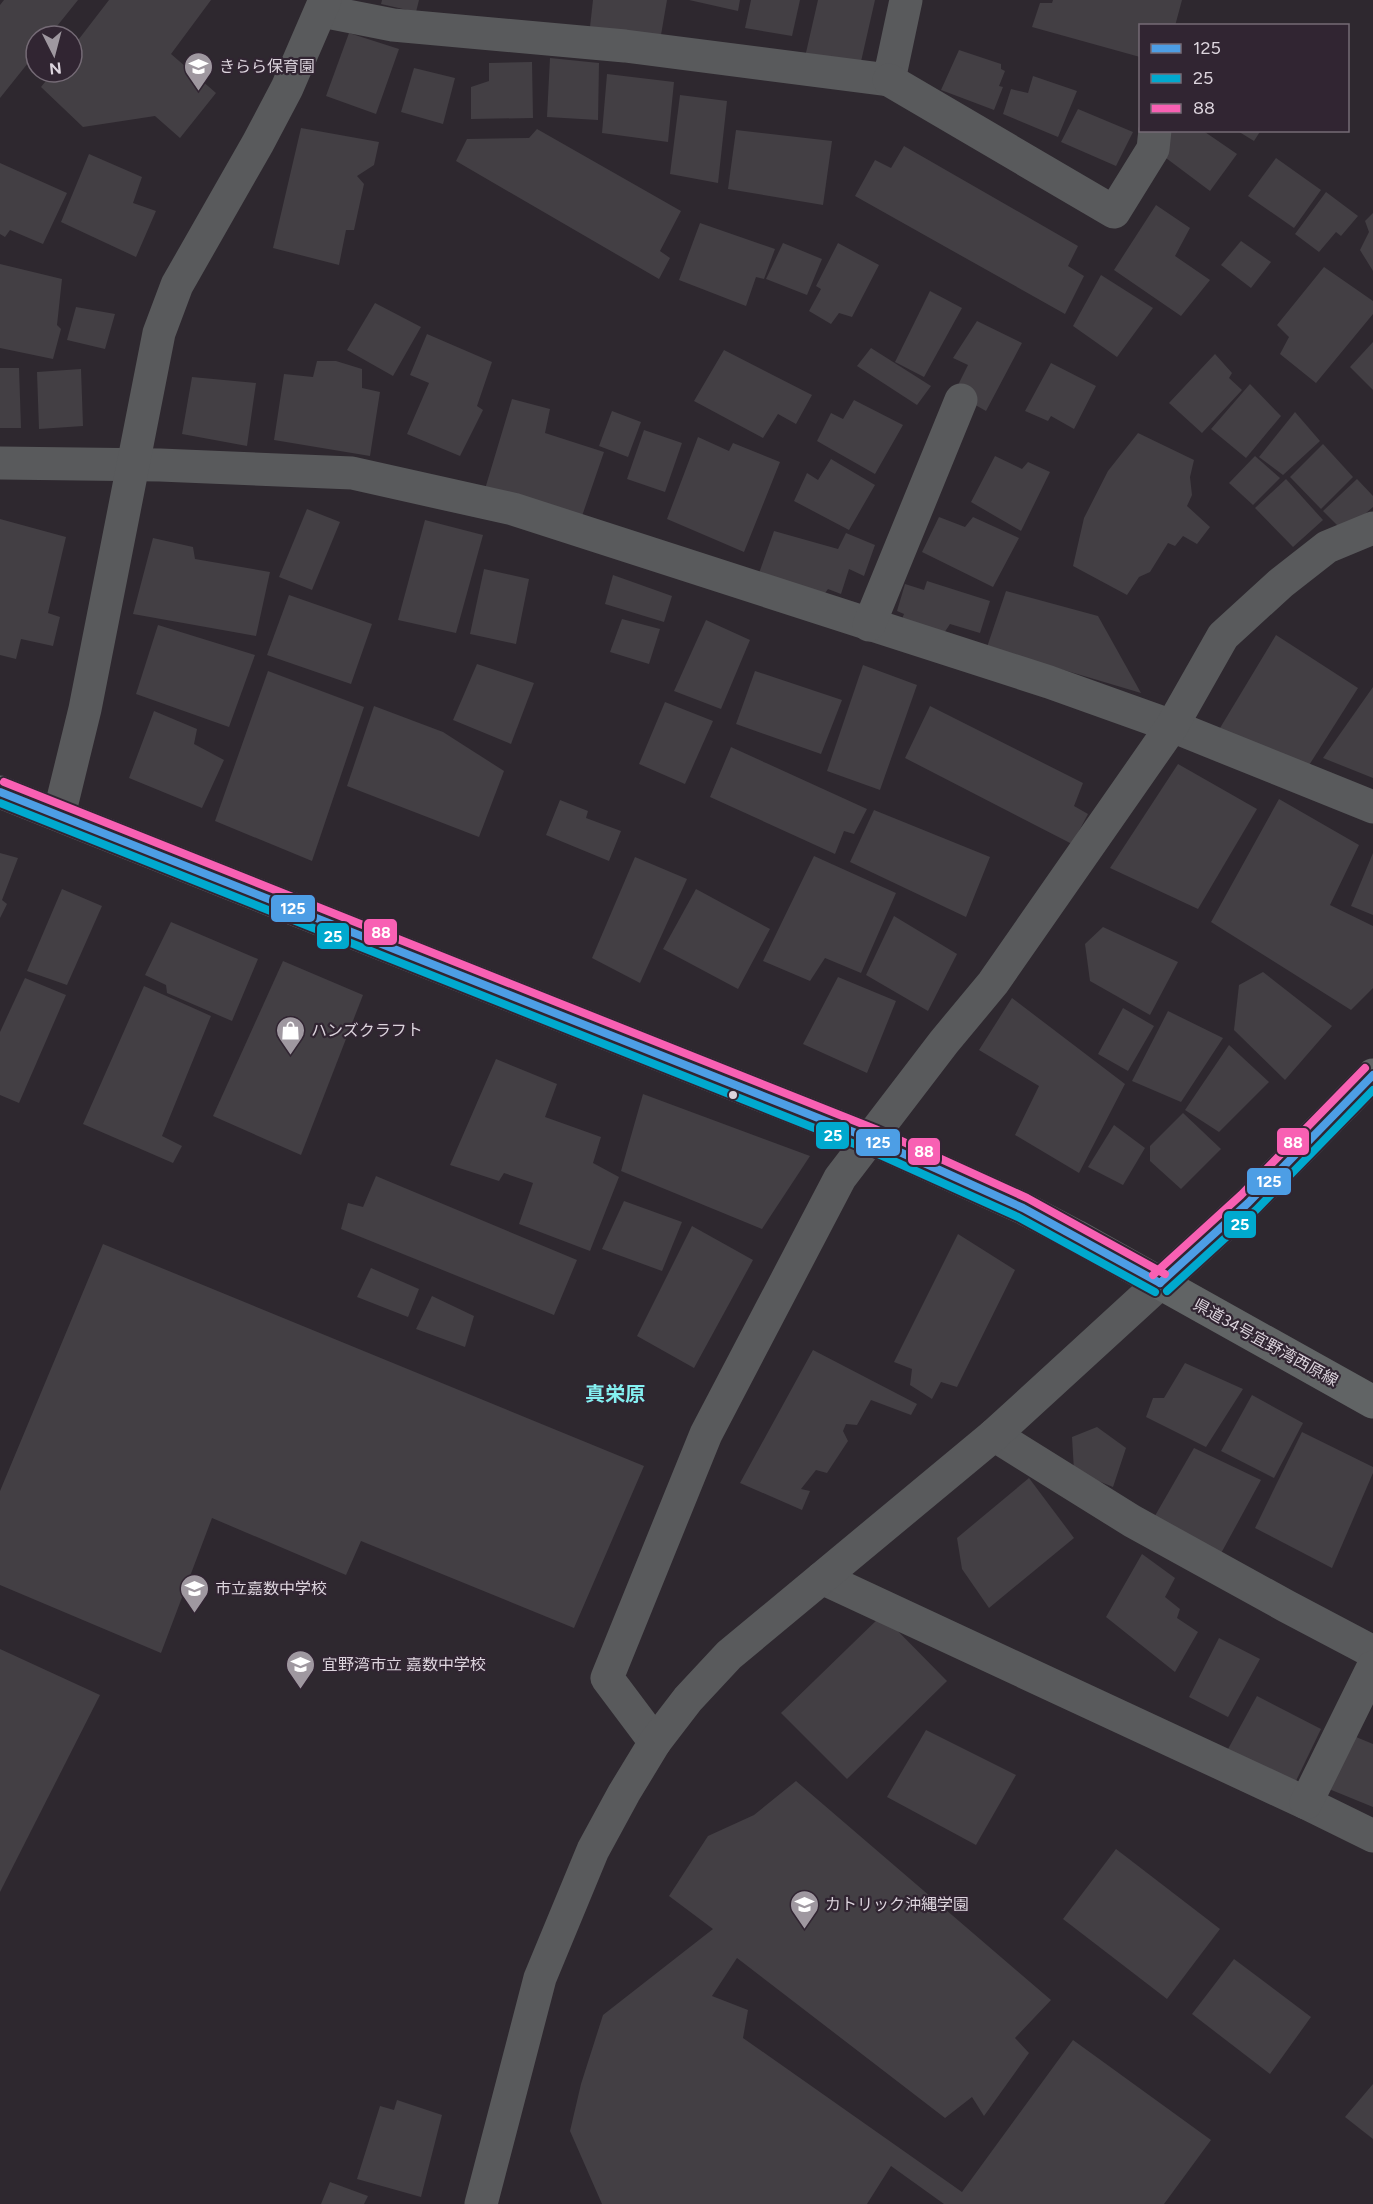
<svg xmlns="http://www.w3.org/2000/svg" width="1373" height="2204" font-family="Figtree,'Noto Sans JP',sans-serif">
<rect width="100%" height="100%" fill="#2e282f"/>
<g fill="#433f44">
<path d="M4,0H78L49,36H36V53L0,98V5Z"/>
<path d="M109,0H211L171,54L216,93L180,138L155,116L83,127L41,87L53,72H72V48Z"/>
<path d="M382,0H419L416,12L381,4Z"/>
<path d="M593,0H667L661,35L590,27Z"/>
<path d="M689,0H740L738,11Z"/>
<path d="M751,0H800L792,36L745,28Z"/>
<path d="M818,0H875L860,66L805,57Z"/>
<path d="M1053,0H1182L1175,26H1140V57L1032,27L1040,3H1052Z"/>
<path d="M349,33L399,49L376,114L326,96Z"/>
<path d="M959,50L1001,64V69L1005,71L999,86L1003,87L994,110L941,90Z"/>
<path d="M550,58L599,63L598,120L547,117Z"/>
<path d="M532,62L533,118L471,119V87L489,81V63Z"/>
<path d="M414,68L455,78L443,124L401,112Z"/>
<path d="M607,74L674,82L668,142L602,133Z"/>
<path d="M1033,76L1077,91L1058,137L1003,114L1011,89L1028,93Z"/>
<path d="M680,95L727,101L718,183L670,174Z"/>
<path d="M1078,109L1133,132L1116,166L1061,142Z"/>
<path d="M301,128L379,142L374,165L357,176L364,184L354,230H346L339,265L273,248Z"/>
<path d="M537,129L681,211L660,251L670,258L659,279L456,161L467,139L529,138Z"/>
<path d="M736,130L832,141L823,205L728,189Z"/>
<path d="M1173,130H1202L1237,154L1210,191L1158,152Z"/>
<path d="M1236,130H1261L1254,141Z"/>
<path d="M904,146L1078,246L1068,266L1084,276L1065,314L855,196L875,160L891,168Z"/>
<path d="M89,154L142,177L133,203L156,211L136,257L61,222Z"/>
<path d="M1276,158L1321,190L1294,228L1248,196Z"/>
<path d="M0,163L67,193L43,244L10,230L5,237L0,234Z"/>
<path d="M1326,192L1358,216L1341,236L1336,232L1319,252L1295,234Z"/>
<path d="M1156,205L1190,228L1175,256L1210,280L1181,316L1114,270Z"/>
<path d="M1373,213V271L1360,250L1369,232L1365,221Z"/>
<path d="M700,223L775,249L764,279L756,277L746,306L679,280Z"/>
<path d="M1241,241L1271,262L1251,288L1221,265Z"/>
<path d="M783,243L822,259L807,295L766,279Z"/>
<path d="M838,243L879,265L852,317L839,313L831,324L809,311L821,289L816,286Z"/>
<path d="M0,264L62,279L57,325L61,329L53,359L0,348Z"/>
<path d="M1324,267L1373,301V314L1316,383L1280,354L1289,337L1277,325Z"/>
<path d="M1101,275L1153,308L1117,357L1073,326Z"/>
<path d="M930,291L962,308L924,377L895,362Z"/>
<path d="M375,303L421,327L393,376L347,350Z"/>
<path d="M76,307L115,314L105,349L67,340Z"/>
<path d="M977,321L1022,343L986,411L954,393L968,365L953,358Z"/>
<path d="M427,334L492,362L477,406L483,410L460,456L407,434L429,383L410,375Z"/>
<path d="M1373,342V390L1350,367Z"/>
<path d="M871,348L931,386L917,405L857,366Z"/>
<path d="M724,350L812,395L796,424L778,414L763,438L694,401Z"/>
<path d="M1215,354L1232,373L1229,378L1242,390L1202,433L1169,403Z"/>
<path d="M317,361H336L362,369V388L380,392L370,456L274,440L284,374L313,377Z"/>
<path d="M1051,363L1096,386L1074,429L1051,416L1048,421L1025,411Z"/>
<path d="M0,368H19L21,428H0Z"/>
<path d="M81,369L83,426L39,429L37,372Z"/>
<path d="M192,377L256,383L247,446L182,434Z"/>
<path d="M1250,384L1281,416L1246,458L1211,429Z"/>
<path d="M512,399L550,409L545,433L604,452L581,519L485,489Z"/>
<path d="M854,400L903,425L875,474L817,441L831,413L843,419Z"/>
<path d="M612,411L641,422L628,457L599,446Z"/>
<path d="M1295,412L1320,441L1283,475L1259,457Z"/>
<path d="M644,430L682,443L665,492L627,479Z"/>
<path d="M1138,433L1194,460L1190,477L1192,495L1187,506L1210,527L1197,544L1183,536L1175,546L1168,543L1150,572L1139,577L1127,595L1073,566L1084,518L1108,471Z"/>
<path d="M698,437L729,451L733,443L780,462L744,552L667,519Z"/>
<path d="M1323,444L1353,477L1321,509L1290,477Z"/>
<path d="M995,456L1022,469L1028,462L1050,472L1021,531L971,502Z"/>
<path d="M1255,456L1280,478L1253,505L1229,483Z"/>
<path d="M831,459L875,485L849,530L794,501L807,473L818,480Z"/>
<path d="M1286,479L1323,520L1293,547L1255,508Z"/>
<path d="M1357,479L1373,496V507L1344,532L1323,511Z"/>
<path d="M307,509L340,522L312,590L279,577Z"/>
<path d="M939,517L965,527L973,517L1019,538L993,587L922,552Z"/>
<path d="M0,519L66,537L48,613L60,617L53,646L21,639L16,659L0,655Z"/>
<path d="M425,520L483,535L456,633L398,620Z"/>
<path d="M774,531L838,549L846,533L875,545L864,576L849,569L841,594L828,589L823,596L758,576Z"/>
<path d="M153,538L193,547L195,559L270,572L256,636L133,614Z"/>
<path d="M484,569L529,579L516,644L470,634Z"/>
<path d="M613,575L672,596L664,622L605,604Z"/>
<path d="M927,581L990,601L980,633L950,624L944,633L902,619L904,614L897,611L905,584L924,590Z"/>
<path d="M1006,591L1098,616L1141,693L987,647Z"/>
<path d="M289,595L372,624L351,684L267,655Z"/>
<path d="M622,619L660,629L649,664L610,652Z"/>
<path d="M706,620L750,640L721,709L674,691Z"/>
<path d="M158,625L255,655L229,727L136,694Z"/>
<path d="M1276,635L1358,688L1306,770L1217,733Z"/>
<path d="M477,664L534,683L511,744L453,720Z"/>
<path d="M863,665L917,685L880,790L827,771Z"/>
<path d="M268,671L364,707L312,861L215,821Z"/>
<path d="M755,671L842,700L821,754L736,724Z"/>
<path d="M1373,687V778L1323,758Z"/>
<path d="M665,702L713,721L685,784L639,764Z"/>
<path d="M374,706L443,732L504,771L479,837L347,786Z"/>
<path d="M930,706L1083,783L1074,806L1088,814L1072,844L905,758Z"/>
<path d="M154,711L197,729L194,744L224,760L202,808L129,778Z"/>
<path d="M731,747L867,809L854,834L844,831L835,854L710,797Z"/>
<path d="M1178,764L1257,809L1198,909L1110,868Z"/>
<path d="M1279,799L1359,845L1330,905L1373,926V988L1351,1010L1211,922Z"/>
<path d="M560,800L588,811L586,818L621,831L609,861L546,835Z"/>
<path d="M874,810L990,857L966,917L850,862Z"/>
<path d="M0,853L18,858L2,900L7,904L0,918Z"/>
<path d="M1373,853V915L1351,906Z"/>
<path d="M814,856L896,893L861,973L825,958L810,981L763,961Z"/>
<path d="M635,857L687,879L640,983L592,958Z"/>
<path d="M62,889L102,906L67,985L27,971Z"/>
<path d="M696,889L770,929L738,989L663,949Z"/>
<path d="M894,916L957,954L928,1011L866,975Z"/>
<path d="M171,922L258,959L232,1021L167,993L166,985L145,975Z"/>
<path d="M1103,927L1178,962L1150,1015L1090,981L1085,944Z"/>
<path d="M283,961L363,995L301,1155L213,1116Z"/>
<path d="M1263,972L1332,1026L1285,1080L1234,1030L1239,985Z"/>
<path d="M838,977L896,1001L867,1073L803,1044Z"/>
<path d="M25,978L66,995L19,1103L0,1095V1032Z"/>
<path d="M144,986L211,1016L162,1136L182,1146L173,1163L83,1124Z"/>
<path d="M1012,998L1125,1084L1079,1173L1015,1135L1039,1086L979,1050Z"/>
<path d="M1123,1008L1154,1026L1128,1071L1098,1054Z"/>
<path d="M1168,1011L1223,1038L1181,1102L1132,1081Z"/>
<path d="M1229,1045L1269,1082L1219,1132L1185,1110Z"/>
<path d="M496,1059L557,1084L545,1117L601,1137L593,1163L619,1177L590,1251L519,1224L533,1183L504,1173L499,1181L450,1165Z"/>
<path d="M643,1094L810,1156L762,1229L621,1171Z"/>
<path d="M1183,1113L1221,1149L1181,1189L1150,1161V1146Z"/>
<path d="M1114,1125L1145,1148L1123,1185L1088,1167Z"/>
<path d="M376,1176L577,1260L554,1315L341,1229L348,1203L363,1207Z"/>
<path d="M624,1201L682,1222L662,1271L602,1249Z"/>
<path d="M692,1226L753,1260L694,1368L637,1336Z"/>
<path d="M958,1234L1015,1270L957,1387L941,1382L932,1399L910,1385L912,1369L894,1362Z"/>
<path d="M103,1244L644,1466L574,1628L361,1541L346,1575L212,1518L161,1653L0,1585V1491Z"/>
<path d="M371,1268L419,1289L408,1317L357,1297Z"/>
<path d="M432,1296L474,1316L465,1347L416,1329Z"/>
<path d="M813,1350L917,1404L911,1415L871,1400L857,1425L846,1424L843,1431L848,1441L827,1473L816,1470L801,1489L810,1491L802,1510L740,1483Z"/>
<path d="M1185,1363L1243,1389L1206,1447L1146,1417L1153,1398H1164Z"/>
<path d="M1252,1395L1303,1423L1274,1478L1221,1451Z"/>
<path d="M1097,1427L1126,1448L1113,1487L1074,1471L1072,1437Z"/>
<path d="M1302,1432L1373,1467V1473L1332,1568L1255,1528Z"/>
<path d="M1194,1448L1261,1480L1219,1557L1152,1521Z"/>
<path d="M1029,1478L1074,1538L989,1608L962,1569L957,1538Z"/>
<path d="M1142,1554L1175,1578L1165,1597L1180,1609L1177,1618L1198,1632L1175,1672L1106,1617Z"/>
<path d="M882,1615L947,1681L847,1779L781,1713Z"/>
<path d="M1219,1638L1260,1659L1228,1717L1189,1697Z"/>
<path d="M0,1649L100,1695L0,1892Z"/>
<path d="M1257,1696L1321,1729L1295,1783L1228,1749Z"/>
<path d="M926,1730L1016,1775L976,1845L887,1797Z"/>
<path d="M1356,1737L1373,1744V1807L1329,1789Z"/>
<path d="M796,1781L1051,2000L1015,2038L1029,2053L984,2116L972,2097L945,2118L737,1958L712,1996L748,2010L743,2038L962,2192L1073,2040L1211,2140L1164,2204H944L891,2166L867,2204H602L570,2131L581,2084L603,2015L713,1929L669,1896L708,1836L754,1815Z"/>
<path d="M1116,1849L1220,1929L1167,1999L1063,1919Z"/>
<path d="M1234,1959L1311,2017L1270,2074L1192,2014Z"/>
<path d="M1373,2084V2139L1345,2117Z"/>
<path d="M397,2100L442,2115L421,2197L357,2179L380,2106L394,2110Z"/>
<path d="M330,2182L368,2196L364,2204H321Z"/>
</g>
<g fill="none" stroke-linecap="round" stroke-linejoin="round">
<g stroke="#595a5c" stroke-width="33">
<path d="M322,11L393,25L625,46L889,80L906,0"/>
<path d="M889,80L1114,212L1153,149L1155,130"/>
<path d="M0,463L160,465L352,473L513,509L1049,682L1172,726L1373,807"/>
<path d="M869,625L961,400"/>
<path d="M59,815L85,709L159,333L177,285L258,143L287,88L325,0"/>
<path d="M994,1435L1132,1521L1286,1606L1373,1652"/>
<path d="M822,1578L1306,1803L1373,1836"/>
<path d="M655,1742L607,1678L706,1434L840,1178L944,1042L993,983L1172,726L1223,636L1281,583L1327,547L1373,528"/>
<path d="M1306,1803L1373,1667"/>
<path d="M481,2204L540,1978L593,1850L624,1793L655,1742L688,1699L729,1655L994,1435L1160,1283"/>
</g>
<g stroke="#616465" stroke-width="33">
<path d="M0,792L871,1139L1023,1208L1076,1236L1373,1402"/>
<path d="M1160,1283L1248,1203L1373,1075"/>
</g>
<defs>
<g id="bus-1">
<path d="M0,792L871,1139L1023,1208L1160,1283"/>
<path d="M1160,1283L1248,1203L1373,1075"/>
</g>
<g id="bus-2">
<path d="M0,803L867,1149L1018,1217L1155,1292"/>
<path d="M1167,1291L1256,1210L1373,1090"/>
</g>
<g id="bus-3">
<path d="M4,782L875,1129L1027,1198L1165,1274"/>
<path d="M1153,1275L1241,1195L1365,1068"/>
</g>
</defs>
<use href="#bus-1" stroke="#312532" stroke-width="12"/>
<use href="#bus-2" stroke="#312532" stroke-width="12"/>
<use href="#bus-3" stroke="#312532" stroke-width="12"/>
<use href="#bus-1" stroke="#4d9ee5" stroke-width="8"/>
<use href="#bus-2" stroke="#00a9ce" stroke-width="8"/>
<use href="#bus-3" stroke="#f860b3" stroke-width="8"/>
</g>
<defs>
<symbol id="school-pin" viewBox="-11 -11 22 30"><path d="M0 17L-7.5 6A9.5 9.5 0 1 1 7.5 6Z" fill="#9f98a0" stroke="#312532"/><path d="M0-5L7-2L0 1L-7-2ZM-4 1L0 2.5L4 1V4Q0 6-4 4Z" fill="#fff"/></symbol>
<symbol id="shop-pin" viewBox="-11 -11 22 30"><path d="M0 17L-7.5 6A9.5 9.5 0 1 1 7.5 6Z" fill="#9f98a0" stroke="#312532"/><path d="M-5-2.5h2.3a2.7 3.5 0 0 1 5.4 0H5L5.5 6h-11ZM-1.5-2.5h3a1.5 2.3 0 0 0-3 0Z" fill="#fff"/></symbol>
</defs>
<g fill-rule="evenodd">
<use href="#school-pin" x="182" y="50" width="33" height="45"/>
<use href="#shop-pin" x="274" y="1014" width="33" height="45"/>
<use href="#school-pin" x="178" y="1572" width="33" height="45"/>
<use href="#school-pin" x="284" y="1648" width="33" height="45"/>
<use href="#school-pin" x="788" y="1888" width="33" height="45"/>
</g>
<circle fill="#dcd4dd" stroke="#312532" stroke-width="2" cx="733" cy="1095" r="5"/>
<g text-anchor="middle" stroke-width="4.5" stroke-linejoin="round" paint-order="stroke">
<g font-size="16" fill="#dcd4dd" stroke="#312532" text-anchor="start">
<text x="219" y="72">きらら保育園</text>
<text x="311" y="1036">ハンズクラフト</text>
<text x="215" y="1594">市立嘉数中学校</text>
<text x="322" y="1670">宜野湾市立 嘉数中学校</text>
<text x="825" y="1910">カトリック沖縄学園</text>
</g>
<g font-size="16" fill="#dcd4dd" stroke="#312532">
<text transform="translate(1266 1342) rotate(29)" y="6">県道34号宜野湾西原線</text>
</g>
<g font-size="20" font-weight="bold" fill="#84f0f1" stroke="#312532">
<text x="615" y="1401">真栄原</text>
</g>
</g>
<g stroke="#312532" stroke-width="2">
<rect x="270" y="894" width="46" height="29" rx="6" fill="#4d9ee5"/>
<rect x="363" y="918" width="35" height="28" rx="6" fill="#f860b3"/>
<rect x="316" y="922" width="34" height="28" rx="6" fill="#00a9ce"/>
<rect x="815" y="1121" width="35" height="29" rx="6" fill="#00a9ce"/>
<rect x="1276" y="1127" width="34" height="29" rx="6" fill="#f860b3"/>
<rect x="855" y="1128" width="46" height="29" rx="6" fill="#4d9ee5"/>
<rect x="907" y="1137" width="34" height="29" rx="6" fill="#f860b3"/>
<rect x="1246" y="1167" width="46" height="29" rx="6" fill="#4d9ee5"/>
<rect x="1223" y="1210" width="34" height="29" rx="6" fill="#00a9ce"/>
</g>
<g font-size="16" text-anchor="middle" font-weight="bold" fill="#fff">
<text x="293" y="914">125</text>
<text x="381" y="938">88</text>
<text x="333" y="942">25</text>
<text x="833" y="1141">25</text>
<text x="1293" y="1148">88</text>
<text x="878" y="1148">125</text>
<text x="924" y="1157">88</text>
<text x="1269" y="1187">125</text>
<text x="1240" y="1230">25</text>
</g>
<rect x="1139" y="24" width="210" height="108" fill="#312532" stroke="#756b76" stroke-width="1.5"/>
<rect x="1151" y="44" width="30" height="9" fill="#4d9ee5" stroke="#756b76" stroke-width="1.5"/>
<text x="1193" y="54" font-size="18" fill="#dcd4dd">125</text>
<rect x="1151" y="74" width="30" height="9" fill="#00a9ce" stroke="#756b76" stroke-width="1.5"/>
<text x="1193" y="84" font-size="18" fill="#dcd4dd">25</text>
<rect x="1151" y="104" width="30" height="9" fill="#f860b3" stroke="#756b76" stroke-width="1.5"/>
<text x="1193" y="114" font-size="18" fill="#dcd4dd">88</text>
<g transform="translate(54 54) rotate(174)"><circle r="28" fill="#312532" stroke="#756b76" stroke-width="1.5"/>
<path d="M0-4.5L10 22L0 15L-10 22Z" fill="#9f98a0"/>
<text y="-9" font-size="16" font-weight="bold" text-anchor="middle" fill="#dcd4dd">N</text>
</g>
</svg>
